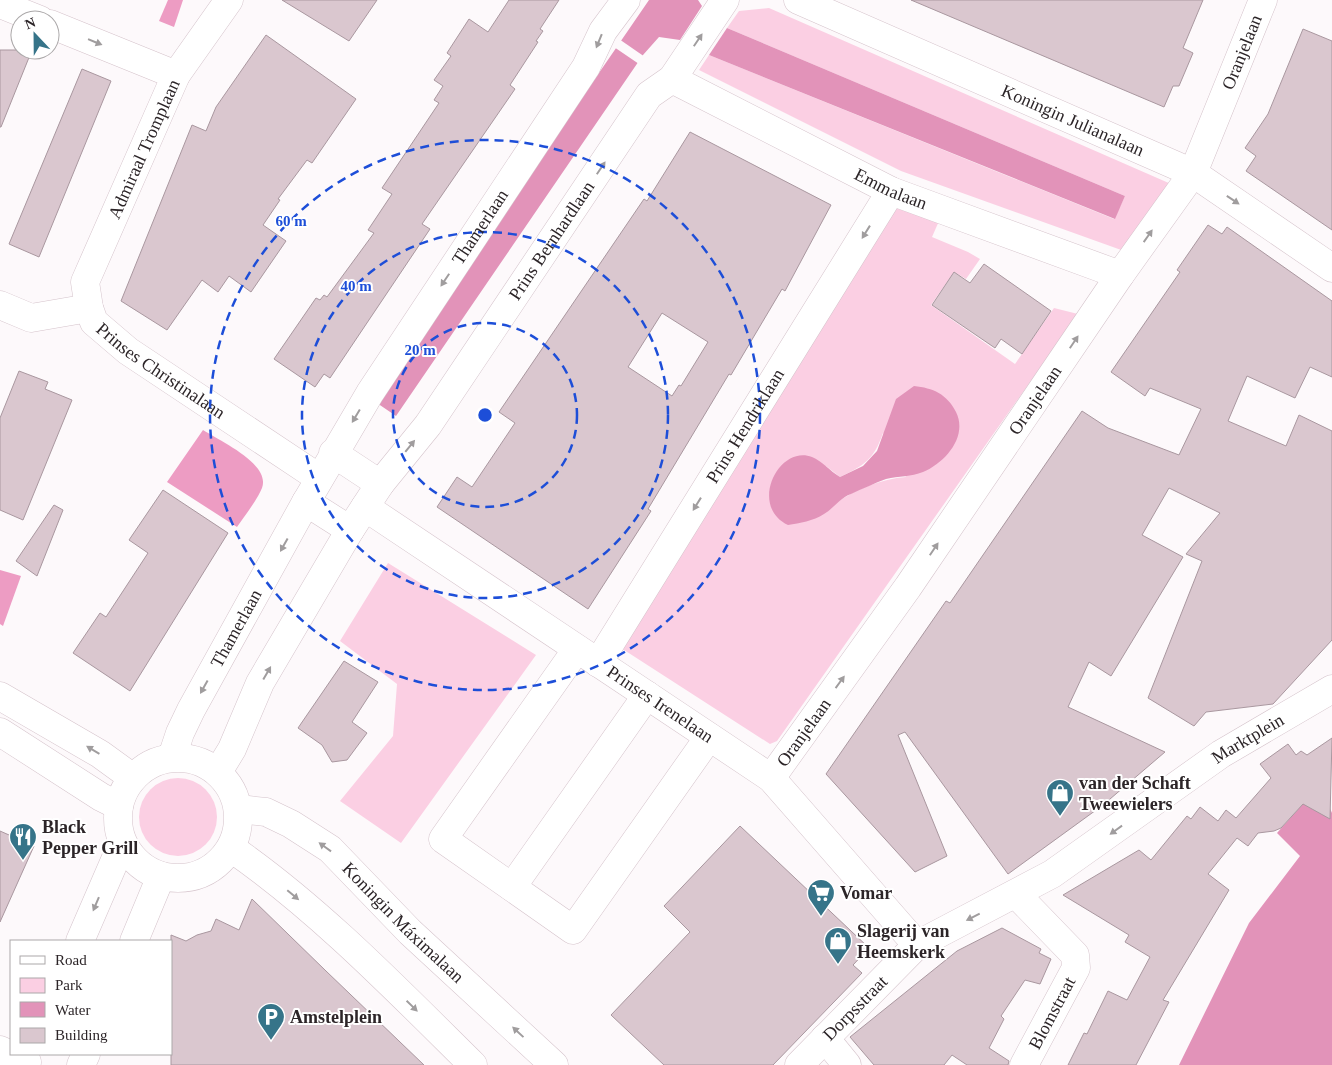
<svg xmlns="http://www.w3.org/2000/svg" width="1332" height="1065" font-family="Georgia,serif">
<rect width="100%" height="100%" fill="#fdf9fb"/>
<g fill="#fbcfe3" fill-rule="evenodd">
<path d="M769,8L1171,184L1124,251L901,171L699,70L709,55L1114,219L1125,196L727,28L739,11Z"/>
<path d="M898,205L939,221L932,237L968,252L980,259L966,279L954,272L931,305L1015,364L1054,308L1078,314L777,741L770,744L621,648ZM883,433L906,477C881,479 856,489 836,503L826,466L840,477C865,465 874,459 883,433Z"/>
<path d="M388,563L536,655L401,843L340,801L393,736L397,684L340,641Z"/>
<circle cx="178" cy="817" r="39"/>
</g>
<g fill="#ed9cc3">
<path d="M168,0H183L174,27L159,21Z"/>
<path d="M203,430C220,441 271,464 262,488C256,502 245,515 237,527L167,482Z"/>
<path d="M0,570L21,576L3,626L0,624Z"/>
</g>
<g fill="#e293b9">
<path d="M649,0H698L702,6L680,40L659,37L643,55L396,416L374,401Z"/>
<path d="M727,28L1125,196L1115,219L709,55Z"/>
<path d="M914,386C933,388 947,394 956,412C968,436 946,462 923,472C911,477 899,476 886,479C875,483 862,489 851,494C840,498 834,508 824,514C813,521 800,523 788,525C748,506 779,444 812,457C822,461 830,471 840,477L863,466L877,451L896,399Z"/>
<path d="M1308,798L1329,806L1332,813V1065H1179L1249,923L1300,856L1277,833Z"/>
</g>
<path fill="#fdf9fb" d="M619,39L645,57L639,64L614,47Z"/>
<g fill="#dac7cf" stroke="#a9979f" fill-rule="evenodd">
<path d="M282,0H377L349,41Z"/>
<path d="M509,0H559L540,29L543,31L536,41L538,42L510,85L515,89L422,224L430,229L330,378L324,374L315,387L274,359L316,298L320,300L324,295L327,297L374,233L368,230L392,194L382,188L439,103L434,100L443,86L434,80L451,56L447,53L469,19L488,32Z"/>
<path d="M911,0H1203L1183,48L1193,53L1179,86H1173L1164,107Z"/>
<path d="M1303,29L1332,41V230L1246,171L1256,156L1245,148L1268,114Z"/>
<path d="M266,35L356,99L312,163L307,160L278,199L280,200L263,225L286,241L251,292L229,276L218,292L202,280L167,330L121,301L192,125L206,131L216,107Z"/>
<path d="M0,50H32L1,127H0Z"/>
<path d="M82,69L111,81L39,257L9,244Z"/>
<path d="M690,132L831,205L785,291L782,289L731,375L729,374L648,509L651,511L588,609L437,507L457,477L472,487L515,423L499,412L644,199L647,201ZM662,313L708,342L681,386L679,385L672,396L628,367Z"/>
<path d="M1208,225L1222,234L1227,227L1332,301V377L1310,367L1295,398L1247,376L1228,421L1286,446L1299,415L1332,431V640L1273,704L1206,712L1194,726L1148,698L1202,561L1186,554L1220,513L1169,488L1142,535L1183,557L1111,676L1089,662L1068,707L1165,752L1103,805L1008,874L905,732L898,735L947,856L915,872L826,774L946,601L950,603L1082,411L1108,428L1179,455L1201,409L1150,388L1145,396L1111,372L1180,272L1177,270Z"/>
<path d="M984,264L1051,311L1022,354L1001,339L995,348L932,305L954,272L970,283Z"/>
<path d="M19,371L48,382L45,389L72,400L23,520L0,510V418Z"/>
<path d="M163,490L228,533L130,691L73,653L100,613L106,617L148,553L129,540Z"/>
<path d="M54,505L63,510L37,576L16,561Z"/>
<path d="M344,661L378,682L352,722L367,733L347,760L332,762L322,745L298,728Z"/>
<path d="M1332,738L1330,819L1303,804L1281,828L1274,831L1258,833L1248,846L1237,838L1208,874L1229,890L1163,1000L1169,1002L1136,1065H1068L1084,1033L1087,1034L1108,991L1127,1000L1150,957L1125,942L1129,935L1063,895L1139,850L1151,860L1187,816L1191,819L1200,807L1218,821L1226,810L1236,818L1271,778L1260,764L1288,744L1296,755L1301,751L1307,755Z"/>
<path d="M740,826L869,948L853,965L862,973L773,1065H664L611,1015L690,932L664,906Z"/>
<path d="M0,831L34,846L0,922Z"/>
<path d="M252,899L326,971L424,1065H171V935L186,941L197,935L211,931L216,919L239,930Z"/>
<path d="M1002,928L1041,949L1039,953L1051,959L1040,984L1025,980L1001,1016L1004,1019L989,1048L1009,1061L1008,1065H967L952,1055L944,1065H874L850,1037L957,951Z"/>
</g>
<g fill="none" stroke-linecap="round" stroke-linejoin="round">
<defs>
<g id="minor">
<path id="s1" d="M229,0L176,75L85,282L89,308L94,322L128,351L319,478"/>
<path id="s2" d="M798,0L1193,173L1332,268"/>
<path d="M0,4L40,20"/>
<path d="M50,24L176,75"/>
<path id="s3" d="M672,79L891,191L1120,275"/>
<path d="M0,305L31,318L89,308"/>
<path id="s4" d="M333,453L380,484L350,530L306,502L370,393L586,67L603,31L626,0"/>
<path id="s5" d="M380,484L428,425L649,95L672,79L725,0"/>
<path id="s6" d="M365,507L771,778L917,945"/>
<path d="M577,649L443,839L573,930L709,737"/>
<path id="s7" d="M598,663L891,191"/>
<path d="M0,696L100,754L133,778"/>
<path d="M0,732L101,797L119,806"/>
<path id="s8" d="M172,757L180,733L191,710L306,502"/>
<circle cx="178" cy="818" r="60"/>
<path d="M218,772L232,749L260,683L350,530"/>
<path id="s9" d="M771,778L908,587L1120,275L1193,173L1263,0"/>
<path id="s10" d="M238,809L266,812L291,824L330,849L410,932L554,1065"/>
<path d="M231,848C318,908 397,990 473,1065"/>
<path d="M512,887L647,695"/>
<path d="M1016,894L1075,955L1076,968L1024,1065"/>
<path d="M80,941L122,844"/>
<path d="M134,941L161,876"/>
<path d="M825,1038L847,1065"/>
<path d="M0,1050L27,1062"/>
<path d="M81,1065L86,1054"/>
<path id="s11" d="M799,1065L917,945L1052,874L1221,754L1332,689"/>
</g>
</defs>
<use href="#minor" stroke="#d5c3cb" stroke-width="29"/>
<use href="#minor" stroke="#fff" stroke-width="28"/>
</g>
<defs><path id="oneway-solid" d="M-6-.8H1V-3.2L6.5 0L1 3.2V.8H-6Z" transform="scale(1.25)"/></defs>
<g fill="#a09d9e">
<use href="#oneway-solid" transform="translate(698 40) rotate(-56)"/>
<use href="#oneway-solid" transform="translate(599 41) rotate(112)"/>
<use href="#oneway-solid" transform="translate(95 42) rotate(22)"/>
<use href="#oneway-solid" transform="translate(601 168) rotate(-56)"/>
<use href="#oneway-solid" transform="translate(1233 200) rotate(34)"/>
<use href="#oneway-solid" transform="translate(866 232) rotate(122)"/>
<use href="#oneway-solid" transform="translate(1148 236) rotate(-55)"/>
<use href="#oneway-solid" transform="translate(445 280) rotate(124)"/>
<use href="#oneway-solid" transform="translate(1074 342) rotate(-56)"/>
<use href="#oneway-solid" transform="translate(356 416) rotate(121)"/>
<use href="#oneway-solid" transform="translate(410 446) rotate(-51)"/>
<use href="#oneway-solid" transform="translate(697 504) rotate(122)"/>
<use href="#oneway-solid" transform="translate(284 545) rotate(119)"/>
<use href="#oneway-solid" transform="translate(934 549) rotate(-56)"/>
<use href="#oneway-solid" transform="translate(267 673) rotate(-60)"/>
<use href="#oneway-solid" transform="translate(840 682) rotate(-54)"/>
<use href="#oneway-solid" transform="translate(204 687) rotate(119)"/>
<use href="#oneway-solid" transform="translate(93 750) rotate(-149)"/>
<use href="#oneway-solid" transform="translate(1116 830) rotate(144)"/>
<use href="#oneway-solid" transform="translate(325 847) rotate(-144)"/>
<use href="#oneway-solid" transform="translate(293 895) rotate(40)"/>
<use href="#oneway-solid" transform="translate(96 904) rotate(113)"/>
<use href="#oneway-solid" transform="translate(973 917) rotate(153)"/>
<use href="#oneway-solid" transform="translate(412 1006) rotate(44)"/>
<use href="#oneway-solid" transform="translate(518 1032) rotate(-137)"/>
</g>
<g fill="none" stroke="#1d4ed8" stroke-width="2.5" stroke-dasharray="9 6">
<circle cx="485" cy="415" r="92"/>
<circle cx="485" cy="415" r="183"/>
<circle cx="485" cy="415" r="275"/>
</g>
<defs>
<symbol id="shop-pin" viewBox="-11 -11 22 30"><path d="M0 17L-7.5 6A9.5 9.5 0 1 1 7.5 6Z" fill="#367489" stroke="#fff"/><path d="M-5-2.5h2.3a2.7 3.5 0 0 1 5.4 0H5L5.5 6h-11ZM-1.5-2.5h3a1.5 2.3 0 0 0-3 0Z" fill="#fff"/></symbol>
<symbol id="restaurant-pin" viewBox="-11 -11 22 30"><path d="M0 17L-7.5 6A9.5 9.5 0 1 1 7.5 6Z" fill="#367489" stroke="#fff"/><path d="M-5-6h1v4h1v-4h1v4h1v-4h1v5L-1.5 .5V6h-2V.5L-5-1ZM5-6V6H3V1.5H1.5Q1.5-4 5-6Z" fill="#fff"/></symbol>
<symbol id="supermarket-pin" viewBox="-11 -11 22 30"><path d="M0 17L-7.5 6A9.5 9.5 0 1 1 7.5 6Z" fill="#367489" stroke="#fff"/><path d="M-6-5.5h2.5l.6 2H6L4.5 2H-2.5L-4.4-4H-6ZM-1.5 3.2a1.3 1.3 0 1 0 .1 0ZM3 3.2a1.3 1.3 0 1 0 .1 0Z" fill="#fff"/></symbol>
<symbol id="parking-pin" viewBox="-11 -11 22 30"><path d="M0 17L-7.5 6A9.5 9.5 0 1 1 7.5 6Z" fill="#367489" stroke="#fff"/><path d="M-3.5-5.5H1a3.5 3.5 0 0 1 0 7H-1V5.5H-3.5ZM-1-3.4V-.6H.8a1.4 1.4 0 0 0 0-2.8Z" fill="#fff"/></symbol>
</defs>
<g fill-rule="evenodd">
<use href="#shop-pin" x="1044" y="777" width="32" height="43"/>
<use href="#restaurant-pin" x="7" y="821" width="32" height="43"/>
<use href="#supermarket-pin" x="805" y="877" width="32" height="43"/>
<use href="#shop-pin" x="822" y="925" width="32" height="43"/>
<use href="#parking-pin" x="255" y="1001" width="32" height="43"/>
</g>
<g text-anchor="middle" stroke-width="4" stroke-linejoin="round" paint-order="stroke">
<g font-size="18" fill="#2c2528" stroke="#fff">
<text dy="6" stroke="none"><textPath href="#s9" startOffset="868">Oranjelaan</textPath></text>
<text dy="6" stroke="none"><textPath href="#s2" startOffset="300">Koningin Julianalaan</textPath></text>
<text transform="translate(144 149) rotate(-66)" y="6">Admiraal Tromplaan</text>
<text dy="6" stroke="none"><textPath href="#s3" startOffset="245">Emmalaan</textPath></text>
<text dy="6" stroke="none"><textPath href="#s4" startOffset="489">Thamerlaan</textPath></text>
<text dy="6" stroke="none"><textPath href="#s5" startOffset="298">Prins Bernhardlaan</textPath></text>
<text dy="6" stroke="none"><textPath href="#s1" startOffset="442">Prinses Christinalaan</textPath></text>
<text dy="6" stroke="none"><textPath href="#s9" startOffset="461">Oranjelaan</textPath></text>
<text dy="6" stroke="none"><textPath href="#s7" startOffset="279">Prins Hendriklaan</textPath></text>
<text dy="6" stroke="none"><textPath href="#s8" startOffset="144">Thamerlaan</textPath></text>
<text dy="6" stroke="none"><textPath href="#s6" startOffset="355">Prinses Irenelaan</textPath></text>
<text dy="6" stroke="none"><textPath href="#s9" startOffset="56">Oranjelaan</textPath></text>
<text dy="6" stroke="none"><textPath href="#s11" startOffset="559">Marktplein</textPath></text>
<text dy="6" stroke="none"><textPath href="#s10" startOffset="206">Koningin Máximalaan</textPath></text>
<text dy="6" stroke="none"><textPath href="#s11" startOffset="80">Dorpsstraat</textPath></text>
<text transform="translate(1052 1013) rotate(-62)" y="6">Blomstraat</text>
</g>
<g font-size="18" font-weight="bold" fill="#2c2528" stroke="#fff" text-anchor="start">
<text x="1079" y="789">van der Schaft<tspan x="1079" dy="21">Tweewielers</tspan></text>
<text x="42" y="833">Black<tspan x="42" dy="21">Pepper Grill</tspan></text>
<text x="840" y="899">Vomar</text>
<text x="857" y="937">Slagerij van<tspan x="857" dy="21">Heemskerk</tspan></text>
<text x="290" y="1023">Amstelplein</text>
</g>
</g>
<circle cx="485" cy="415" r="8" fill="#1d4ed8" stroke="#fff" stroke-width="2.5"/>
<g font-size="15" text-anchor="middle" font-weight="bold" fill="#1d4ed8" stroke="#fff" stroke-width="4" stroke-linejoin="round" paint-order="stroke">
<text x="291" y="226">60 m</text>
<text x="356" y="291">40 m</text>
<text x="420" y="355">20 m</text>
</g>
<rect x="10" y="940" width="162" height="115" fill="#ffffff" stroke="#aba8a9"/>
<rect x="20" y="956" width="25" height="8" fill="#ffffff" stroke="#aba8a9"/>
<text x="55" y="965" font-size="15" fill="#2c2528">Road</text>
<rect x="20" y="978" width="25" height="15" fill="#fbcfe3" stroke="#aba8a9"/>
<text x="55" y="990" font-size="15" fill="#2c2528">Park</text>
<rect x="20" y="1002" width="25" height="15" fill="#e293b9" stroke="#aba8a9"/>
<text x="55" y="1015" font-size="15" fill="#2c2528">Water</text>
<rect x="20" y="1028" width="25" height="15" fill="#dac7cf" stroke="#aba8a9"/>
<text x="55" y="1040" font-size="15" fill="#2c2528">Building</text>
<g transform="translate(35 35) rotate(338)"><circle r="24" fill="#ffffff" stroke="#aba8a9"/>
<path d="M0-4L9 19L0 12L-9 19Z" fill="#367489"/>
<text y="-8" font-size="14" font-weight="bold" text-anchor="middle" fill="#2c2528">N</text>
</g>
</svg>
